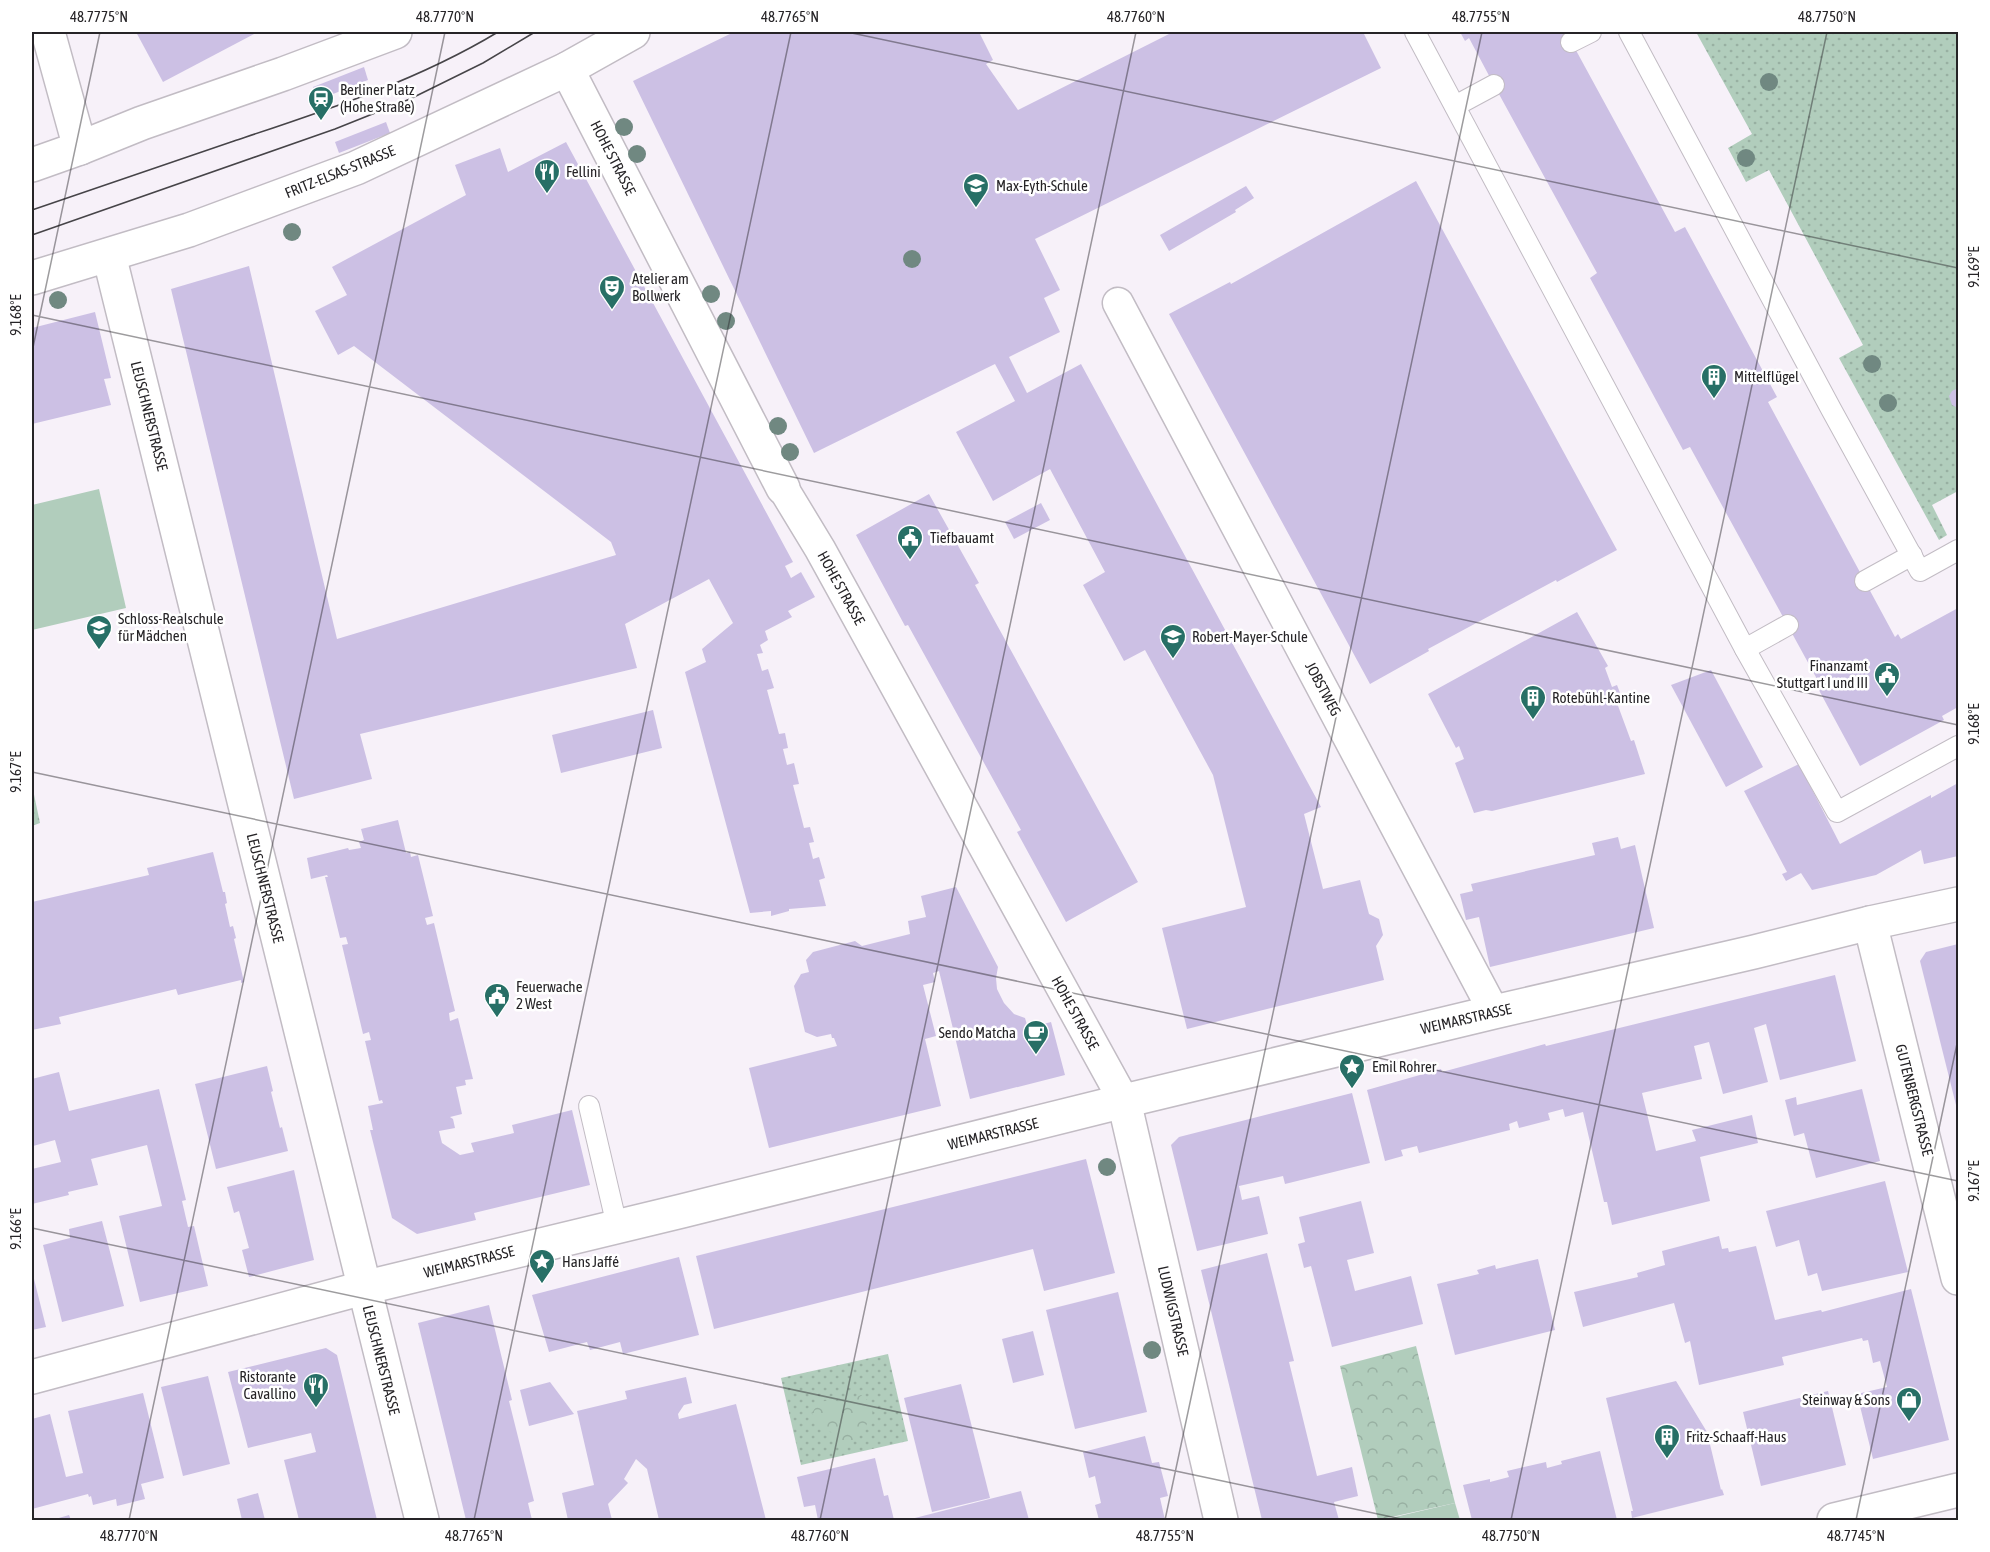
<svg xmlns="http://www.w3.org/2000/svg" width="1990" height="1552" font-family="'Asap Condensed',sans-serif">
<defs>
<pattern id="grass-dots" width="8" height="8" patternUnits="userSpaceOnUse" patternTransform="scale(1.5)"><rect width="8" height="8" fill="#b1cdbc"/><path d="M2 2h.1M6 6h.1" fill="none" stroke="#98b0a2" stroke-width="1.8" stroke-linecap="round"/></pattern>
<pattern id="park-crowns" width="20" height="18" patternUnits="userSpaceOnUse" patternTransform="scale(1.5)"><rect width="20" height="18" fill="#b1cdbc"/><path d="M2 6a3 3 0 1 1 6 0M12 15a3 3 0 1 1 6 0" fill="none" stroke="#98b0a2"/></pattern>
</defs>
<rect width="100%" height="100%" fill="#f7f1f9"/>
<g fill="url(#grass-dots)">
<path d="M1696,32H1958V491L1932,505L1947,535L1939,540L1839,358L1863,345L1769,170L1746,182L1728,148L1752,134Z"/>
<path d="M32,785L40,823L32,826Z"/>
<path d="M888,1354L908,1441L801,1465L781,1378Z"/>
</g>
<g fill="url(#park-crowns)">
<path d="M1416,1346L1455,1503L1378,1520L1340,1366Z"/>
<path d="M861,1395L870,1402L873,1412C865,1428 860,1441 842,1446L836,1441L833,1433L820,1427L812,1413L819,1402L831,1400L843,1402Z"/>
</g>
<g fill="#b1cdbc">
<path d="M99,489L126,608L32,630V505Z"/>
<path d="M1455,1503L1460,1520H1382Z"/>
</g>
<g fill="#ccc0e4">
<path d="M136,32H258L163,82Z"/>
<path d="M734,32H979L993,60L986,64L1018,110L1173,32H1363L1381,68L1035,239L1060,290L1044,298L1060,332L1009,357L1027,393L1081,364L1321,807L1304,814L1323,889L1360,880L1369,914L1379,919L1383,935L1376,946L1384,980L1187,1029L1162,928L1246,907L1213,775L1145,650L1124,661L1083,585L1105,572L1050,469L993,501L956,432L1015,401L995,364L814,453L633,81Z"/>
<path d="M1460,32H1566L1675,232L1685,227L1777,397L1768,402L1895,637L1898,634L1901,639L1958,608V707L1942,716L1944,720L1860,766L1814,681L1817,679L1690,447L1683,450L1590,278L1597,273L1494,85L1469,38L1465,41Z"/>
<path d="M364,67L368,80L318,100L313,87Z"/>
<path d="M386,122L390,133L339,153L335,142Z"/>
<path d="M566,142L793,562L785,566L791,578L801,572L815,597L788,611L792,617L765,631L768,640L760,645L763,653L757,654L762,671L768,669L774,688L767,690L779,734L785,733L788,748L783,749L787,765L794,763L799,784L793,785L804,828L810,827L814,842L809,843L813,859L819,857L825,878L819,880L826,906L789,909V911L771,916V911L750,913L685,672L706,662L702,649L733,623L709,579L625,624L637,668L360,734L372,779L294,799L171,289L249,266L337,639L616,555L611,542L354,346L338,355L315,311L347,295L332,267L466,195L455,165L500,148L508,172Z"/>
<path d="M1416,181L1617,550L1557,582L1556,580L1428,649L1429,651L1370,684L1169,314L1230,282L1231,284Z"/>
<path d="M1246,186L1254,198L1235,210L1236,212L1169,251L1160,235Z"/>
<path d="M95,312L111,378L104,379L111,405L32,424V328Z"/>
<path d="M1958,388V408L1952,405L1949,396L1952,391Z"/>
<path d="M929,494L979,583L975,585L1138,882L1066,922L1017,832L1021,830L908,625L905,626L856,535Z"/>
<path d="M1041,503L1050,520L1014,539L1005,522Z"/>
<path d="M1577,612L1608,666L1605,668L1612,687L1617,685L1623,701L1617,703L1631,741L1634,740L1645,774L1492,811L1486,810L1474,813L1455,763L1464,759L1459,746L1456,748L1428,694Z"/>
<path d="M1711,670L1763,767L1726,787L1671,685Z"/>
<path d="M653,710L662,748L561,773L552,735Z"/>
<path d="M1799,764L1840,844L1931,795V798L1958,783V856L1924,864L1921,850L1876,875L1812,890L1801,873L1786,881L1782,874L1787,872L1744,791Z"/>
<path d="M398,820L406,853L410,852L411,857L418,855L433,916L425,918L427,925L434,923L455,1011L449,1013L450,1021L458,1018L473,1079L465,1080L466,1085L456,1087L462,1114L450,1117L453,1119L455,1128L439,1131L442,1143L460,1155L474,1152L471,1143L514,1133L512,1125L572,1110L590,1185L474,1213L476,1220L417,1234L392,1218L370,1130H373L368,1106L383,1103L382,1100L379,1101L365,1041L371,1040L369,1032L363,1034L342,945L348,944L346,937L340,938L325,877H328L327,875L311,879L307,858L348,848L349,850L361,848L359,842L364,840L361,829Z"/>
<path d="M1618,837L1621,849L1635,845L1654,928L1490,967L1479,917L1466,920L1460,894L1473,891L1471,884L1595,855L1592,843Z"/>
<path d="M213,852L223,892H225L227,903L225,904L230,927L233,926L236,938L234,939L244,982L241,983V980L178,995L176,989L59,1017L61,1024L32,1030V902L149,875L147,868Z"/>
<path d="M956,887L998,967L996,978L997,989L1004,1003L1014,1014L1025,1018L1028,1028L1051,1022L1065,1075L970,1099L939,971L933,973L935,982L923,985L936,1036L925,1039L941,1106L769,1148L749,1068L837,1046L834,1038H832L831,1034L817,1037L805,1032L794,986L801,974L809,972L806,960L813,952L855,941L862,946L910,934L908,921L926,917L921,896Z"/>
<path d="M1958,944V1113L1920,961L1926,952Z"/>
<path d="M1835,975L1856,1061L1780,1080L1766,1024L1754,1028L1768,1082L1723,1094L1709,1042L1694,1046L1702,1079L1642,1093L1656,1151L1696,1141L1692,1130L1752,1115L1758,1143L1700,1157L1710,1201L1612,1225L1607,1202H1604L1583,1112L1565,1117L1563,1109L1548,1113L1550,1120L1519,1128L1517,1121L1509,1124L1510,1130L1419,1153L1417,1146L1401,1150L1403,1156L1385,1161L1367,1090L1441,1069L1442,1072L1545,1044L1546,1046Z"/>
<path d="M267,1066L273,1091L271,1092L280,1128L282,1127L288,1151L216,1169L195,1084Z"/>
<path d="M59,1072L69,1111L159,1089L186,1200L182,1201L188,1227L194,1226L208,1286L140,1302L119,1216L162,1206L147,1145L91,1159L98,1185L68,1192L69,1195L32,1204V1169L61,1162L55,1140L33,1146L32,1138V1079Z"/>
<path d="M1862,1089L1880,1161L1816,1178L1804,1133L1794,1136L1785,1100L1796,1097L1797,1105Z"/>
<path d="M1352,1093L1370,1163L1285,1184L1283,1176L1239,1186L1242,1200L1259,1196L1268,1234L1197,1251L1171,1145L1179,1137Z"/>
<path d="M1086,1159L1115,1273L1044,1291L1033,1249L714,1329L696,1256Z"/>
<path d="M294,1170L314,1260L249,1277L242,1250L249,1248L239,1211L234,1213L227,1187Z"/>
<path d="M1885,1181L1908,1272L1822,1291L1817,1273L1808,1276L1799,1240L1776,1247L1766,1211Z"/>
<path d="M1361,1201L1374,1253L1347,1260L1355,1291L1411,1276L1423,1324L1332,1347L1311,1266L1304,1268L1298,1244L1305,1242L1299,1217Z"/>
<path d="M102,1221L124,1306L62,1322L43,1245L70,1238L69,1229Z"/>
<path d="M1719,1236L1722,1249L1728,1248L1729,1252L1756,1246L1775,1320L1821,1310L1822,1312L1911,1289L1949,1440L1873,1459L1857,1394L1887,1387L1880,1361L1873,1363L1868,1340L1863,1341L1862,1338L1782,1357L1784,1365L1699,1385L1690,1341L1685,1343L1674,1303L1583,1327L1574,1292L1638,1277L1637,1273L1665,1265L1662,1251Z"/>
<path d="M1267,1253L1294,1361L1289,1362L1317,1476L1352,1467L1358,1496L1334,1502L1339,1520H1262L1201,1270Z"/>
<path d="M679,1257L699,1335L623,1354L620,1342L590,1350L587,1342L549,1352L532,1295Z"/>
<path d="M1538,1259L1555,1330L1455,1355L1437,1284L1479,1274L1477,1270L1495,1265L1496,1269Z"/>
<path d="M32,1271L46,1327L32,1330Z"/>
<path d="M1118,1292L1147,1412L1075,1429L1046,1310Z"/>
<path d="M489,1305L512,1400L509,1401L534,1501L528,1503L532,1520H466L418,1323Z"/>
<path d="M1033,1331L1044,1375L1013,1383L1002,1339Z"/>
<path d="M326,1348L337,1355L377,1520H299L284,1460L316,1452L311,1433L248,1448L228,1372Z"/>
<path d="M208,1376L230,1464L183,1476L161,1387Z"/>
<path d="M686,1377L692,1403L684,1405L678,1414L679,1419L736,1404L766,1520H659L647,1469L636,1459L624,1479L628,1483L608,1504L612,1520H568L562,1493L594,1485L577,1411L627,1399L625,1391Z"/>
<path d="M1676,1381L1707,1432L1721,1490L1722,1489L1724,1495L1632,1518L1631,1511H1633L1606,1398Z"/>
<path d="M550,1382L574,1414L529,1426L520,1390Z"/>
<path d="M961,1384L990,1498L932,1512L904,1398Z"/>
<path d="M1828,1391L1846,1465L1761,1486L1743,1412Z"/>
<path d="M143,1393L164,1478L141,1484L145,1499L117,1506L116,1499L93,1505L91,1496L89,1497L88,1494L32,1509V1419L50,1414L66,1477L83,1473L68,1411Z"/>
<path d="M1145,1436L1152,1463L1159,1462L1168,1496L1160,1498L1165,1520H1099L1095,1505L1101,1503L1095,1476L1089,1478L1083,1452Z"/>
<path d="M1600,1451L1617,1520H1472L1463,1485L1490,1479V1482L1509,1477L1507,1471L1546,1462L1547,1468L1562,1464L1561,1461Z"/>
<path d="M875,1458L884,1496L888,1495L894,1520H818L815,1505L804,1507L797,1477Z"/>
<path d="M1021,1491L1029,1520H907Z"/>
<path d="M258,1493L265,1520H242L237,1499Z"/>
<path d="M69,1515L71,1520H52Z"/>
</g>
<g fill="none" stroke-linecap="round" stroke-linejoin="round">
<defs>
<g id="service">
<path d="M1415,32L1745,649L1837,812L1958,746"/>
<path d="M1629,32L1831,409L1920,571L1958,550"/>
<path d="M1571,42L1591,32"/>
<path d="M1455,106L1494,85"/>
<path d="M1865,581L1912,555"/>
<path d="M1745,649L1788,625"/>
<path d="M589,1106L617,1226"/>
</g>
<g id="pedestrian">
<path d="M1118,303L1494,1012"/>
<path d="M783,488L820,549L1124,1101"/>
</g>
<g id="minor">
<path d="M48,32L80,148"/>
<path d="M567,69L783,488"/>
<path d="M109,255L422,1520"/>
<path d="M1870,923L1958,1278"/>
<path d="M1124,1101L1221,1520"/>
<path d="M32,1377L363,1288L682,1211L1124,1101L1494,1012L1754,952L1870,923L1958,904"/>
</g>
<path id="tertiary" d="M1834,1520L1958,1490"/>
<g id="secondary">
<path d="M32,165L80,148L142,123L283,74L395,32"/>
<path d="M32,278L189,230L356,168L567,69L633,32"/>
</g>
</defs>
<use href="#service" stroke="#c2bcc4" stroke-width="22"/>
<use href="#pedestrian" stroke="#c2bcc4" stroke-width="33"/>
<use href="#minor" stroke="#c2bcc4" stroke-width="36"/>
<use href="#tertiary" stroke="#c2bcc4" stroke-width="36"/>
<use href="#secondary" stroke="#c2bcc4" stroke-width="36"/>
<use href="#service" stroke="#fff" stroke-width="20"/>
<use href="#pedestrian" stroke="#fff" stroke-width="30"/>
<use href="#minor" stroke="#fff" stroke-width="33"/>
<use href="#tertiary" stroke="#fff" stroke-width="33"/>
<use href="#secondary" stroke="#fff" stroke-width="33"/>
<g stroke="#464448" stroke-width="1.5">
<path d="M32,210C99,187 166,164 234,141C324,111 417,81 498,32"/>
<path d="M32,235L335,129L410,99L483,63L535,32"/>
</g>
</g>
<g fill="#708881">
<circle cx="1769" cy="82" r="9"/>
<circle cx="624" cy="127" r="9"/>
<circle cx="637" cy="154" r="9"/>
<circle cx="1746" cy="158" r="9"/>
<circle cx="292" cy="232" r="9"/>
<circle cx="912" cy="259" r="9"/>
<circle cx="711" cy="294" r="9"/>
<circle cx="58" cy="300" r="9"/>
<circle cx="726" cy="321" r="9"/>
<circle cx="1872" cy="364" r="9"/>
<circle cx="1888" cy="403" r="9"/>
<circle cx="778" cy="426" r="9"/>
<circle cx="790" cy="452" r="9"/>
<circle cx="1107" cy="1167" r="9"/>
<circle cx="1152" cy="1350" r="9"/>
</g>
<path fill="none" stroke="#262427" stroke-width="1.5" stroke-opacity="0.45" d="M847,32L1958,268M32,315L1958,725M32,352L100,32M32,772L1958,1181M32,1228L1406,1520M129,1520L445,32M474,1520L791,32M820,1520L1136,32M1165,1520L1482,32M1511,1520L1827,32M1856,1520L1958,1039"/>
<defs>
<symbol id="station-pin" viewBox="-11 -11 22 30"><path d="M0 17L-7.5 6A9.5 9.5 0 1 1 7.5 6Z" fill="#276f66" stroke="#fff"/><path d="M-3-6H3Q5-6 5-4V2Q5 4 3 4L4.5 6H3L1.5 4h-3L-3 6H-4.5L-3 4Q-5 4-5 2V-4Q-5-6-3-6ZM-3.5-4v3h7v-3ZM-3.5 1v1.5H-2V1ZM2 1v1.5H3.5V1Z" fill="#fff"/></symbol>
<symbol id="restaurant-pin" viewBox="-11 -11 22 30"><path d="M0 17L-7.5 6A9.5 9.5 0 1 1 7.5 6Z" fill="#276f66" stroke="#fff"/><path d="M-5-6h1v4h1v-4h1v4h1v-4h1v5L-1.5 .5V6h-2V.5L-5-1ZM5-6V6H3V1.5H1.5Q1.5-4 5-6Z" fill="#fff"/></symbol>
<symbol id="school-pin" viewBox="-11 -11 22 30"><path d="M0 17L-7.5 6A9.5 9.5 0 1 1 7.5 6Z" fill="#276f66" stroke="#fff"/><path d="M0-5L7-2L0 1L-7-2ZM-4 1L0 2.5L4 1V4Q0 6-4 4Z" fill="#fff"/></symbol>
<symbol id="theatre-pin" viewBox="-11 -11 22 30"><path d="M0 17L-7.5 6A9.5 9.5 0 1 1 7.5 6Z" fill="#276f66" stroke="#fff"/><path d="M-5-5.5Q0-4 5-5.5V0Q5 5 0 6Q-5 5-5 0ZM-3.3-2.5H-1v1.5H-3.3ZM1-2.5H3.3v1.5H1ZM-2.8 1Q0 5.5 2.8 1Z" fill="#fff"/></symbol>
<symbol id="building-pin" viewBox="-11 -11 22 30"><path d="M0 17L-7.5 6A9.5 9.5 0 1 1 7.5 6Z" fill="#276f66" stroke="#fff"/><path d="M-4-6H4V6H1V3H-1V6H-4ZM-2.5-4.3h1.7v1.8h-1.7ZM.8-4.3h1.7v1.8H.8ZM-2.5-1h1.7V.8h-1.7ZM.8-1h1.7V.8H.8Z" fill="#fff"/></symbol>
<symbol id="civic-pin" viewBox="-11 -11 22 30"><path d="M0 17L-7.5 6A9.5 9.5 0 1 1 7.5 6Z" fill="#276f66" stroke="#fff"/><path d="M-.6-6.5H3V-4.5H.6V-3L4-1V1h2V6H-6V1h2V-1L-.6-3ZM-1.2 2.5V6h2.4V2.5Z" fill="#fff"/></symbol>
<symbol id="cafe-pin" viewBox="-11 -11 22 30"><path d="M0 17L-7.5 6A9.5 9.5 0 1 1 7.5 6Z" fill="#276f66" stroke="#fff"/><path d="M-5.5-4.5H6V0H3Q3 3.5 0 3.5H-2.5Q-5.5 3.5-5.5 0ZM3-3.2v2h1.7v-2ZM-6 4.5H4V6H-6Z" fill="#fff"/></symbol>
<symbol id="sight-pin" viewBox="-11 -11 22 30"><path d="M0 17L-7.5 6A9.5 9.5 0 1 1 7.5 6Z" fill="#276f66" stroke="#fff"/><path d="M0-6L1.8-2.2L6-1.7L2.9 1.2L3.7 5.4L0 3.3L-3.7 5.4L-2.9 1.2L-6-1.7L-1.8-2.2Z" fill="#fff"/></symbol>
<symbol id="shop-pin" viewBox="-11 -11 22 30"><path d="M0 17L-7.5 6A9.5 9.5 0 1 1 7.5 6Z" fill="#276f66" stroke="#fff"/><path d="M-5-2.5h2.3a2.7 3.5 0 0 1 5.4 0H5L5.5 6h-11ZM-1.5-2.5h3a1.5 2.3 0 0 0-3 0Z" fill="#fff"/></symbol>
</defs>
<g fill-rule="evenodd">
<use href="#station-pin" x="306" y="84" width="30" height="40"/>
<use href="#restaurant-pin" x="532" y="157" width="30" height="40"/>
<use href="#school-pin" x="961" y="171" width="30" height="40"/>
<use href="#theatre-pin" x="597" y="273" width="30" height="40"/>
<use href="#building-pin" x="1699" y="362" width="30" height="40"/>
<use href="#civic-pin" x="895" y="523" width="30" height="40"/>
<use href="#school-pin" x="84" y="613" width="30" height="40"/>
<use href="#school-pin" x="1158" y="622" width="30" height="40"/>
<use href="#civic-pin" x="1872" y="660" width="30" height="40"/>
<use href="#building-pin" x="1518" y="683" width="30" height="40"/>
<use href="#civic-pin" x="482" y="981" width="30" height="40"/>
<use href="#cafe-pin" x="1021" y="1018" width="30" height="40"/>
<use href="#sight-pin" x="1337" y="1052" width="30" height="40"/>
<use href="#sight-pin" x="527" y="1247" width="30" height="40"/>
<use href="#restaurant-pin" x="301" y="1371" width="30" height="40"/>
<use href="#shop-pin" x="1894" y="1385" width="30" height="40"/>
<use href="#building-pin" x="1652" y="1422" width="30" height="40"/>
</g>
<g text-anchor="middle" stroke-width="5" stroke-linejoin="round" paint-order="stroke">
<g font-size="15" fill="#262427" stroke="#fff" text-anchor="start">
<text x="340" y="95">Berliner Platz<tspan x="340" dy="17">(Hohe Straße)</tspan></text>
<text x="566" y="177">Fellini</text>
<text x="996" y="191">Max-Eyth-Schule</text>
<text x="632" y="284">Atelier am<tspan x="632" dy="17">Bollwerk</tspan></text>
<text x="1734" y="382">Mittelflügel</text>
<text x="930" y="543">Tiefbauamt</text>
<text x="118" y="624">Schloss-Realschule<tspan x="118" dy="17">für Mädchen</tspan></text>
<text x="1192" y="642">Robert-Mayer-Schule</text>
<text x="1868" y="671" text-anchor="end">Finanzamt<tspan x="1868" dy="17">Stuttgart I und III</tspan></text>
<text x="1552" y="703">Rotebühl-Kantine</text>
<text x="516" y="992">Feuerwache<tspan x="516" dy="17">2 West</tspan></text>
<text x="1016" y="1038" text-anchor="end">Sendo Matcha</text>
<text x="1372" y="1072">Emil Rohrer</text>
<text x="562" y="1267">Hans Jaffé</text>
<text x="296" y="1382" text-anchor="end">Ristorante<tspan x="296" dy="17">Cavallino</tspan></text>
<text x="1890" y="1405" text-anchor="end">Steinway &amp; Sons</text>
<text x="1686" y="1442">Fritz-Schaaff-Haus</text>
</g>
<g font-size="15" fill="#262427" stroke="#fff">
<text transform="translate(613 158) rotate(63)" y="5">HOHE STRASSE</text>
<text transform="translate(340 172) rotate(-22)" y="5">FRITZ-ELSAS-STRASSE</text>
<text transform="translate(149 416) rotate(76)" y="5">LEUSCHNERSTRASSE</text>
<text transform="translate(841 588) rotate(61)" y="5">HOHE STRASSE</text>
<text transform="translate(1323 689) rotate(62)" y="5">JOBSTWEG</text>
<text transform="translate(265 888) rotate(76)" y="5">LEUSCHNERSTRASSE</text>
<text transform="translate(1075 1013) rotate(61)" y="5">HOHE STRASSE</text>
<text transform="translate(1466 1019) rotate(-13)" y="5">WEIMARSTRASSE</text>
<text transform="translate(1914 1100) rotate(76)" y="5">GUTENBERGSTRASSE</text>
<text transform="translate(993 1134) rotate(-14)" y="5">WEIMARSTRASSE</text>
<text transform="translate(469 1262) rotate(-14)" y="5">WEIMARSTRASSE</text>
<text transform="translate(1173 1311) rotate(77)" y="5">LUDWIGSTRASSE</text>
<text transform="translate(381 1360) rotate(76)" y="5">LEUSCHNERSTRASSE</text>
</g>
</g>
<rect width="1990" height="1552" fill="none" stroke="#ffffff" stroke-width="66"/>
<rect x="33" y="33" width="1924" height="1486" fill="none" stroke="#262427" stroke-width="2"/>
<g font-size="15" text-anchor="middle" fill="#262427">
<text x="99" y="22">48.7775°N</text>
<text x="445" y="22">48.7770°N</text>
<text x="790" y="22">48.7765°N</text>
<text x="1136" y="22">48.7760°N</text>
<text x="1481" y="22">48.7755°N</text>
<text x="1827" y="22">48.7750°N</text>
<text transform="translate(1974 267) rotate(-90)" y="5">9.169°E</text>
<text transform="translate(16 315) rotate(-90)" y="5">9.168°E</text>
<text transform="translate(1974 724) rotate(-90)" y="5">9.168°E</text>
<text transform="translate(16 772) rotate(-90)" y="5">9.167°E</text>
<text transform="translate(1974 1181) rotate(-90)" y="5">9.167°E</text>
<text transform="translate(16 1229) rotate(-90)" y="5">9.166°E</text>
<text x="129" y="1541">48.7770°N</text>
<text x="474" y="1541">48.7765°N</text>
<text x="820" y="1541">48.7760°N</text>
<text x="1165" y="1541">48.7755°N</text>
<text x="1511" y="1541">48.7750°N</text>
<text x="1856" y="1541">48.7745°N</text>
</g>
</svg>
